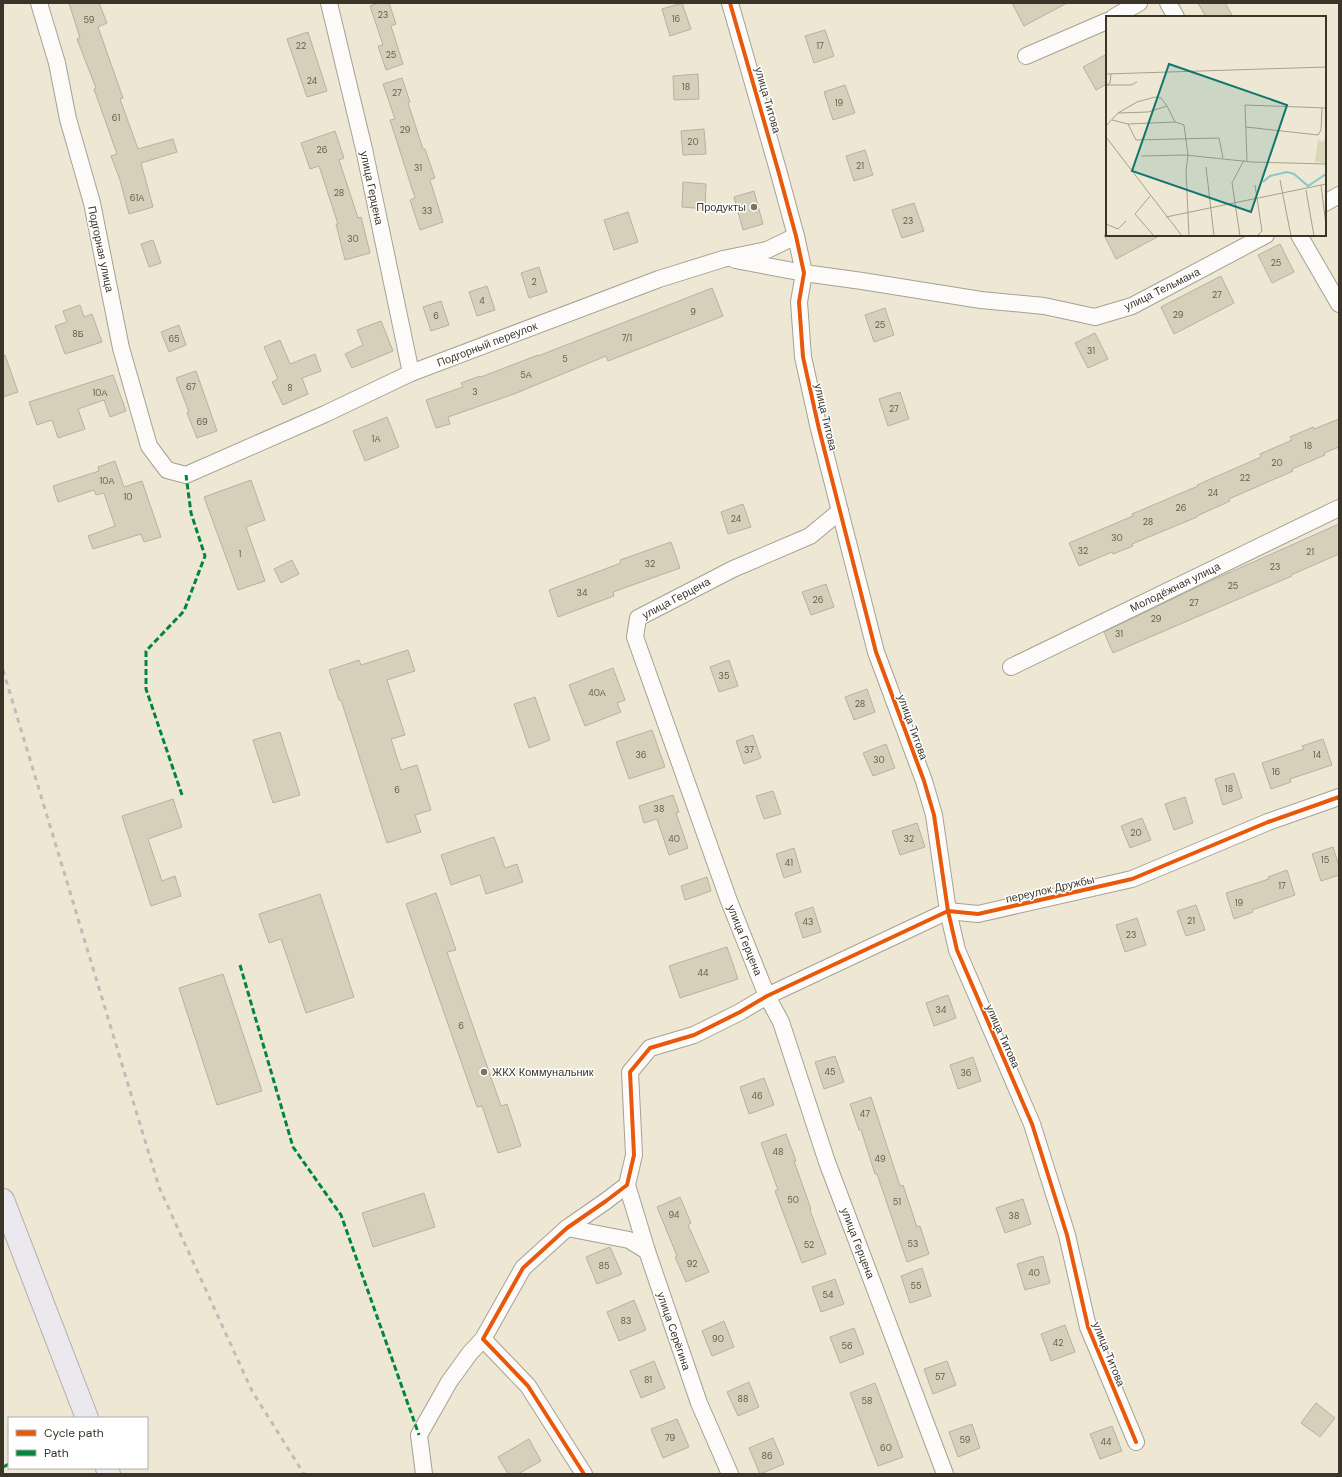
<svg xmlns="http://www.w3.org/2000/svg" width="1342" height="1477" font-family="'DM Sans',sans-serif">
<rect width="100%" height="100%" fill="#eee7d4"/>
<g fill="#d6cfba" stroke="#b6b1a3">
<path d="M69,3H99L107,23L98,27L123,98L120,99L138,149L173,139L177,152L141,163L153,207L129,214L120,180L111,156L117,154L94,89L96,88L77,39L80,38Z"/>
<path d="M379,3H389L396,24L391,26L403,64L386,70L378,46L383,45L370,6Z"/>
<path d="M682,3L691,29L670,36L662,9Z"/>
<path d="M1012,3H1067L1024,26Z"/>
<path d="M1198,3H1225L1233,17H1206Z"/>
<path d="M825,30L834,56L814,63L805,36Z"/>
<path d="M308,32L327,91L307,97L287,39Z"/>
<path d="M1107,54V84L1096,90L1083,67Z"/>
<path d="M698,74L699,99L674,100L673,76Z"/>
<path d="M402,78L410,102L408,103L423,149H425L435,178L430,180L443,222L420,230L410,200L415,198L390,120L395,119L383,84Z"/>
<path d="M845,85L855,113L833,120L824,92Z"/>
<path d="M704,129L706,154L683,155L681,131Z"/>
<path d="M335,131L344,158L339,160L358,218L361,217L370,253L345,260L336,224H338L319,166L310,169L301,143Z"/>
<path d="M865,150L873,175L854,181L846,156Z"/>
<path d="M683,182L706,184L705,209L682,207Z"/>
<path d="M754,191L763,224L743,230L734,197Z"/>
<path d="M914,203L924,231L902,238L892,210Z"/>
<path d="M628,212L638,242L614,250L604,220Z"/>
<path d="M1104,235H1161L1116,259Z"/>
<path d="M153,240L161,263L149,267L141,244Z"/>
<path d="M1280,244L1294,272L1272,283L1258,255Z"/>
<path d="M539,267L547,292L529,298L521,273Z"/>
<path d="M1221,276L1234,303L1174,334L1161,307Z"/>
<path d="M487,286L495,310L477,316L469,292Z"/>
<path d="M712,288L723,316L608,361L606,356L514,394L448,417L450,424L436,428L426,400L463,387L461,383L480,376L481,377L538,355V356Z"/>
<path d="M441,301L449,325L431,331L423,307Z"/>
<path d="M80,305L84,317L92,314L102,342L65,354L55,326L67,322L63,311Z"/>
<path d="M885,308L894,335L874,342L865,315Z"/>
<path d="M381,321L393,351L352,368L345,354L363,345L357,330Z"/>
<path d="M179,325L186,345L169,352L161,332Z"/>
<path d="M1095,333L1108,359L1088,368L1075,343Z"/>
<path d="M280,340L290,364L315,354L321,371L302,378L308,394L283,405L272,382L278,379L264,347Z"/>
<path d="M5,355L18,392L3,397V356Z"/>
<path d="M196,371L217,431L197,438L187,413L189,412L176,378Z"/>
<path d="M113,375L126,411L110,417L104,400L78,409L85,429L58,438L52,420L37,425L29,402Z"/>
<path d="M900,392L909,419L888,426L879,399Z"/>
<path d="M387,417L399,447L365,461L353,431Z"/>
<path d="M1339,419V447L1324,453L1325,455L1292,469L1293,471L1229,499L1230,501L1197,516V517L1132,544L1133,546L1113,554L1112,552L1079,566L1069,543L1133,516L1132,514L1198,486L1197,485L1261,457L1260,454L1292,440L1290,437L1313,427L1314,429Z"/>
<path d="M115,461L124,487L142,481L161,537L144,542L141,534L93,549L88,536L115,526L104,493L96,495L94,490L58,502L53,486L99,471L98,467Z"/>
<path d="M251,480L265,520L246,527L265,581L238,590L204,497Z"/>
<path d="M743,504L751,527L728,534L721,512Z"/>
<path d="M1339,524V554L1291,575L1292,576L1113,653L1104,632L1208,582Z"/>
<path d="M671,542L680,568L613,592L614,596L558,617L549,590L621,563L620,560Z"/>
<path d="M292,560L299,574L281,583L274,569Z"/>
<path d="M826,584L834,607L811,615L802,592Z"/>
<path d="M408,650L415,671L387,680L405,735L391,739L401,770L417,765L431,810L415,815L421,832L387,843L341,700H339L329,670L359,660L361,665Z"/>
<path d="M729,660L738,686L719,692L710,667Z"/>
<path d="M613,668L625,700L617,703L621,712L585,726L569,685Z"/>
<path d="M867,689L875,712L854,720L845,697Z"/>
<path d="M535,697L550,740L529,748L514,704Z"/>
<path d="M652,730L665,767L629,779L616,742Z"/>
<path d="M280,732L300,795L273,803L253,740Z"/>
<path d="M753,735L761,758L744,764L736,741Z"/>
<path d="M1323,739L1332,765L1290,779L1291,782L1271,789L1262,763L1304,749L1302,746Z"/>
<path d="M886,744L895,768L873,776L863,753Z"/>
<path d="M1234,773L1242,798L1223,805L1215,779Z"/>
<path d="M773,791L781,814L764,819L756,796Z"/>
<path d="M673,795L679,812L676,813L688,848L669,855L657,819L644,823L639,806Z"/>
<path d="M1185,797L1193,823L1174,830L1165,804Z"/>
<path d="M173,799L182,827L148,839L162,881L175,876L181,896L151,906L122,816Z"/>
<path d="M1142,818L1151,840L1130,848L1121,826Z"/>
<path d="M917,823L925,847L900,855L892,831Z"/>
<path d="M494,837L505,868L517,864L523,882L486,894L480,875L451,885L441,855Z"/>
<path d="M1333,847L1339,866V875L1321,881L1312,854Z"/>
<path d="M794,848L801,872L784,878L776,854Z"/>
<path d="M1287,870L1295,895L1252,910L1253,912L1234,919L1226,893L1269,879L1268,877Z"/>
<path d="M707,877L711,891L685,900L681,886Z"/>
<path d="M436,893L456,950L447,952L501,1106L507,1104L521,1146L498,1153L482,1106L477,1107L406,904Z"/>
<path d="M320,894L354,997L306,1013L281,939L269,943L259,914Z"/>
<path d="M1196,905L1205,930L1186,936L1177,911Z"/>
<path d="M813,907L821,932L803,938L795,913Z"/>
<path d="M1137,918L1146,945L1125,952L1116,925Z"/>
<path d="M727,947L738,979L680,998L669,966Z"/>
<path d="M223,974L262,1091L217,1105L179,988Z"/>
<path d="M948,995L956,1018L934,1026L926,1003Z"/>
<path d="M835,1056L844,1082L824,1089L815,1062Z"/>
<path d="M973,1057L981,1081L958,1089L950,1065Z"/>
<path d="M764,1078L774,1105L749,1114L740,1087Z"/>
<path d="M871,1097L900,1186L903,1185L917,1227L920,1226L929,1254L907,1262L877,1174H875L861,1130H859L850,1104Z"/>
<path d="M786,1134L796,1161H794L811,1209L810,1210L826,1254L802,1263L775,1191L778,1190L761,1143Z"/>
<path d="M424,1193L435,1227L373,1247L362,1213Z"/>
<path d="M680,1197L691,1223L688,1225L709,1272L686,1282L675,1257L677,1256L657,1207Z"/>
<path d="M1023,1199L1031,1224L1005,1233L996,1208Z"/>
<path d="M610,1247L622,1274L597,1284L586,1257Z"/>
<path d="M1043,1256L1050,1283L1025,1290L1017,1264Z"/>
<path d="M922,1268L931,1296L910,1303L901,1276Z"/>
<path d="M835,1279L844,1304L821,1312L812,1287Z"/>
<path d="M634,1300L646,1330L619,1341L607,1312Z"/>
<path d="M724,1321L734,1347L712,1356L702,1331Z"/>
<path d="M1065,1325L1075,1352L1051,1361L1041,1334Z"/>
<path d="M854,1328L864,1354L840,1363L830,1337Z"/>
<path d="M654,1361L665,1388L641,1398L630,1371Z"/>
<path d="M947,1361L956,1385L933,1394L924,1369Z"/>
<path d="M749,1382L759,1407L738,1416L727,1392Z"/>
<path d="M875,1383L903,1457L878,1466L850,1393Z"/>
<path d="M1316,1403L1335,1418L1320,1437L1301,1423Z"/>
<path d="M677,1419L689,1447L663,1458L651,1429Z"/>
<path d="M972,1424L980,1448L958,1457L949,1432Z"/>
<path d="M1112,1426L1122,1451L1100,1459L1090,1434Z"/>
<path d="M773,1438L784,1464L760,1474L749,1448Z"/>
<path d="M529,1439L541,1461L518,1474H508L498,1457Z"/>
</g>
<g fill="none" stroke-linecap="round" stroke-linejoin="round">
<defs>
<g id="street">
<path d="M39,3L57,63L68,119L92,203L121,348L149,446L167,470L186,475L325,414L411,373L659,279L723,259L767,250L796,236"/>
<path d="M329,3L364,149L411,373"/>
<path d="M730,3L778,170L796,236L804,273L799,302L803,357L819,429L876,652L924,781L934,815L948,911L957,950L1032,1124L1067,1235L1088,1327L1136,1442"/>
<path d="M1168,3L1176,17"/>
<path d="M1114,17L1139,3"/>
<path d="M1026,56L1107,21"/>
<path d="M1325,203L1339,195"/>
<path d="M1299,235L1339,304"/>
<path d="M735,260L804,273L862,281L981,300L1044,306L1095,317L1132,306L1266,235"/>
<path d="M840,511L810,536L733,569L638,618L635,637L729,901L767,996L781,1022L827,1162L945,1474"/>
<path d="M1011,667L1339,508"/>
<path d="M627,1185L647,1251L699,1403L730,1474"/>
<path d="M567,1228L629,1240L647,1251"/>
<path d="M424,1474L419,1435L449,1382L470,1353L483,1339"/>
<path d="M584,1474L528,1386L483,1339L523,1268L567,1228L606,1201L627,1185L634,1155L630,1072L650,1048L694,1035L740,1012L767,996L948,911L978,914L1132,879L1268,822L1339,797"/>
</g>
<g id="primary">
<path d="M3,1200L87,1418"/>
<path d="M107,1468L109,1474"/>
</g>
</defs>
<use href="#street" stroke="#a6a192" stroke-width="18"/>
<use href="#primary" stroke="#b3acb0" stroke-width="24"/>
<use href="#street" stroke="#fcfbf9" stroke-width="16"/>
<use href="#primary" stroke="#ece9ee" stroke-width="22"/>
<path stroke="#bfbdb9" stroke-width="3" stroke-dasharray="5 5" stroke-linecap="butt" d="M3,670L159,1187L252,1391L304,1474"/>
<g stroke="#00873e" stroke-width="3" stroke-dasharray="6 3" stroke-linecap="butt">
<path d="M182,795L146,689V651L184,611L205,556L191,513L186,475"/>
<path d="M240,965L293,1147L341,1215L419,1435"/>
<path d="M3,1467L9,1464"/>
</g>
<defs>
<g id="cycleway">
<path d="M730,3L778,170L796,236L804,273L799,302L803,357L819,429L876,652L924,781L934,815L948,911L957,950L1032,1124L1067,1235L1088,1327L1136,1442"/>
<path d="M584,1474L528,1386L483,1339L523,1268L567,1228L606,1201L627,1185L634,1155L630,1072L650,1048L694,1035L740,1012L767,996L948,911L978,914L1132,879L1268,822L1339,797"/>
</g>
</defs>
<use href="#cycleway" stroke="#fff" stroke-width="6"/>
<use href="#cycleway" stroke="#e8590c" stroke-width="4"/>
</g>
<g fill="#797364" stroke="#fff" stroke-width="1.5">
<circle cx="754" cy="207" r="4"/>
<circle cx="484" cy="1072" r="4"/>
</g>
<g text-anchor="middle" stroke-width="3" stroke-linejoin="round" paint-order="stroke">
<g font-size="9" fill="#635d4e">
<text x="383" y="18">23</text>
<text x="676" y="22">16</text>
<text x="89" y="23">59</text>
<text x="301" y="49">22</text>
<text x="820" y="49">17</text>
<text x="391" y="58">25</text>
<text x="312" y="84">24</text>
<text x="686" y="90">18</text>
<text x="397" y="96">27</text>
<text x="839" y="106">19</text>
<text x="116" y="121">61</text>
<text x="405" y="133">29</text>
<text x="693" y="145">20</text>
<text x="322" y="153">26</text>
<text x="860" y="169">21</text>
<text x="418" y="171">31</text>
<text x="339" y="196">28</text>
<text x="137" y="201">61А</text>
<text x="427" y="214">33</text>
<text x="908" y="224">23</text>
<text x="353" y="242">30</text>
<text x="1276" y="266">25</text>
<text x="534" y="285">2</text>
<text x="1217" y="298">27</text>
<text x="482" y="304">4</text>
<text x="693" y="315">9</text>
<text x="1178" y="318">29</text>
<text x="436" y="319">6</text>
<text x="880" y="328">25</text>
<text x="78" y="337">8Б</text>
<text x="627" y="341">7/1</text>
<text x="174" y="342">65</text>
<text x="1091" y="354">31</text>
<text x="565" y="362">5</text>
<text x="526" y="378">5А</text>
<text x="191" y="390">67</text>
<text x="290" y="391">8</text>
<text x="475" y="395">3</text>
<text x="100" y="396">10А</text>
<text x="894" y="412">27</text>
<text x="202" y="425">69</text>
<text x="376" y="442">1А</text>
<text x="1308" y="449">18</text>
<text x="1277" y="466">20</text>
<text x="1245" y="481">22</text>
<text x="107" y="484">10А</text>
<text x="1213" y="496">24</text>
<text x="128" y="500">10</text>
<text x="1181" y="511">26</text>
<text x="736" y="522">24</text>
<text x="1148" y="525">28</text>
<text x="1117" y="541">30</text>
<text x="1083" y="554">32</text>
<text x="1310" y="555">21</text>
<text x="240" y="557">1</text>
<text x="650" y="567">32</text>
<text x="1275" y="570">23</text>
<text x="1233" y="589">25</text>
<text x="582" y="596">34</text>
<text x="818" y="603">26</text>
<text x="1194" y="606">27</text>
<text x="1156" y="622">29</text>
<text x="1119" y="637">31</text>
<text x="724" y="679">35</text>
<text x="597" y="696">40А</text>
<text x="860" y="707">28</text>
<text x="749" y="753">37</text>
<text x="641" y="758">36</text>
<text x="1317" y="758">14</text>
<text x="879" y="763">30</text>
<text x="1276" y="775">16</text>
<text x="1229" y="792">18</text>
<text x="397" y="793">6</text>
<text x="659" y="812">38</text>
<text x="1136" y="836">20</text>
<text x="674" y="842">40</text>
<text x="909" y="842">32</text>
<text x="1325" y="863">15</text>
<text x="789" y="866">41</text>
<text x="1282" y="889">17</text>
<text x="1239" y="906">19</text>
<text x="1191" y="924">21</text>
<text x="808" y="925">43</text>
<text x="1131" y="938">23</text>
<text x="703" y="976">44</text>
<text x="941" y="1013">34</text>
<text x="461" y="1029">6</text>
<text x="830" y="1075">45</text>
<text x="966" y="1076">36</text>
<text x="757" y="1099">46</text>
<text x="865" y="1117">47</text>
<text x="778" y="1155">48</text>
<text x="880" y="1162">49</text>
<text x="793" y="1203">50</text>
<text x="897" y="1205">51</text>
<text x="674" y="1218">94</text>
<text x="1014" y="1219">38</text>
<text x="913" y="1247">53</text>
<text x="809" y="1248">52</text>
<text x="692" y="1267">92</text>
<text x="604" y="1269">85</text>
<text x="1034" y="1276">40</text>
<text x="916" y="1289">55</text>
<text x="828" y="1298">54</text>
<text x="626" y="1324">83</text>
<text x="718" y="1342">90</text>
<text x="1058" y="1346">42</text>
<text x="847" y="1349">56</text>
<text x="940" y="1380">57</text>
<text x="648" y="1383">81</text>
<text x="743" y="1402">88</text>
<text x="867" y="1404">58</text>
<text x="670" y="1441">79</text>
<text x="965" y="1443">59</text>
<text x="1106" y="1445">44</text>
<text x="886" y="1451">60</text>
<text x="767" y="1459">86</text>
</g>
<g font-size="11" fill="#3a3528" stroke="#fff">
<text transform="translate(768 100) rotate(74)" y="4">улица Титова</text>
<text transform="translate(372 188) rotate(78)" y="4">улица Герцена</text>
<text transform="translate(101 249) rotate(78)" y="4">Подгорная улица</text>
<text transform="translate(1162 289) rotate(-26)" y="4">улица Тельмана</text>
<text transform="translate(487 344) rotate(-21)" y="4">Подгорный переулок</text>
<text transform="translate(826 417) rotate(77)" y="4">улица Титова</text>
<text transform="translate(1175 587) rotate(-26)" y="4">Молодёжная улица</text>
<text transform="translate(676 598) rotate(-28)" y="4">улица Герцена</text>
<text transform="translate(913 727) rotate(70)" y="4">улица Титова</text>
<text transform="translate(1050 889) rotate(-13)" y="4">переулок Дружбы</text>
<text transform="translate(745 940) rotate(68)" y="4">улица Герцена</text>
<text transform="translate(1003 1036) rotate(66)" y="4">улица Титова</text>
<text transform="translate(858 1243) rotate(69)" y="4">улица Герцена</text>
<text transform="translate(674 1331) rotate(71)" y="4">улица Серёгина</text>
<text transform="translate(1109 1354) rotate(68)" y="4">улица Титова</text>
</g>
<g font-size="11" fill="#3a3528" stroke="#fff" text-anchor="end">
<text x="746" y="211">Продукты</text>
<text x="492" y="1076" text-anchor="start">ЖКХ Коммунальник</text>
</g>
</g>
<g transform="translate(1106 16)">
<rect width="220" height="220" fill="#eee7d4"/>
<path d="M218,95L220,147L209,146L212,124L217,126L219,121Z" fill="#d6d8b7"/>
<path fill="none" stroke="#86c8c6" stroke-width="2" d="M157,166L164,160L181,156L188,158L202,170L220,158"/>
<path fill="none" stroke="#a6a08f" stroke-width="1" d="M0,58L220,51M0,69H25L31,66M1,69L4,67L5,58M12,97L31,86L49,81L55,82L61,90M6,104L22,108L30,124L113,122L117,142M22,108L69,106M0,110L12,97L42,96L61,90L69,106L78,109L82,139L80,155L83,220M140,111L212,119L215,114L216,92M0,121L76,220M35,140L79,139L146,146L220,148M141,146L139,89L220,92M100,151L108,220M174,164L185,220M149,169L156,215L151,220M215,169L220,209M200,174L208,220M44,180L29,198L48,220M60,201L220,168M0,208L12,213L20,205M134,220L126,167L138,144"/>
<path fill="#0f766e" fill-opacity="0.15" stroke="#0f766e" stroke-width="2" d="M63,48L181,89L145,196L26,155Z"/>
<rect width="220" height="220" fill="none" stroke="#3a3528" stroke-width="2"/>
</g>
<rect width="1342" height="1477" fill="none" stroke="#3a3528" stroke-width="8"/>
<rect x="8" y="1417" width="140" height="52" fill="#ffffff" stroke="#b0aea9"/>
<rect x="16" y="1430" width="20" height="6" fill="#e8590c" stroke="#b0aea9"/>
<text x="44" y="1437" font-size="12" fill="#3a3528">Cycle path</text>
<rect x="16" y="1450" width="20" height="6" fill="#00873e" stroke="#b0aea9"/>
<text x="44" y="1457" font-size="12" fill="#3a3528">Path</text>
</svg>
